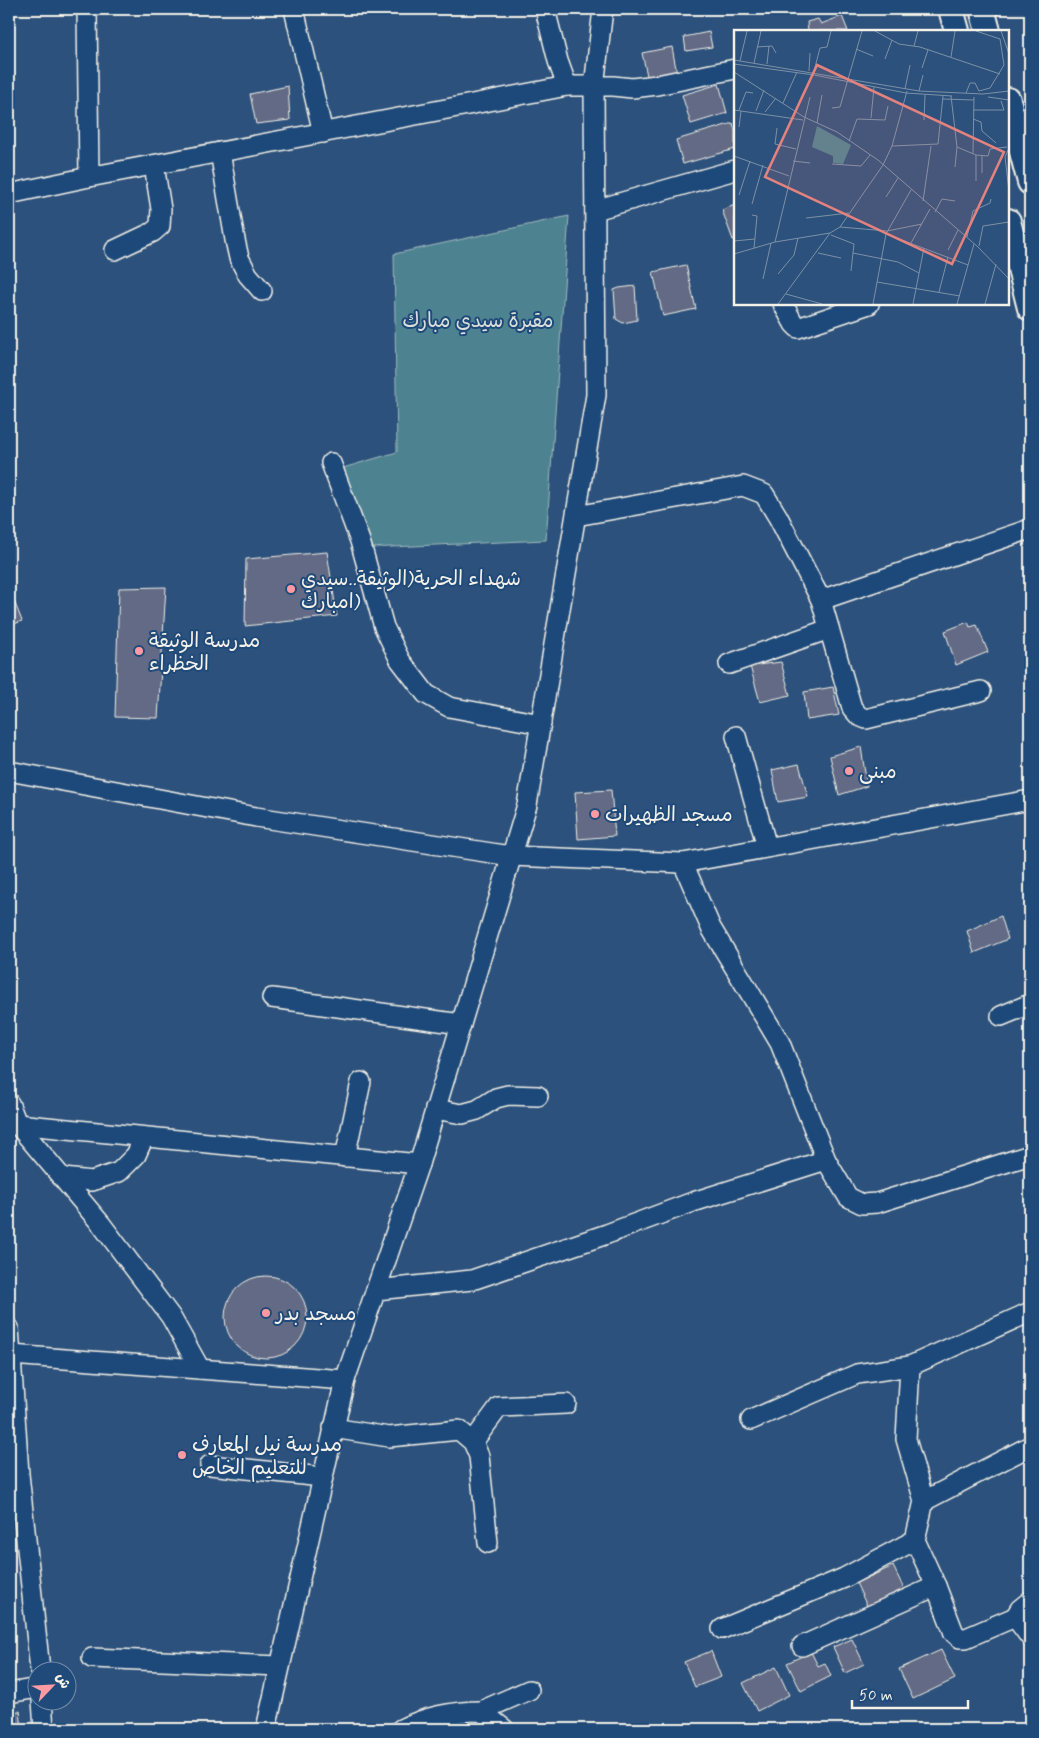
<svg xmlns="http://www.w3.org/2000/svg" width="1039" height="1738" font-family="Mynerve,'Playpen Sans Arabic',sans-serif">
<rect width="100%" height="100%" fill="#2c517c"/>
<filter id="ink" filterUnits="userSpaceOnUse"><feTurbulence type="fractalNoise" baseFrequency=".02" numOctaves="2"/><feDisplacementMap in="SourceGraphic" scale="10" xChannelSelector="R" yChannelSelector="G"/><feConvolveMatrix kernelMatrix="1 2 1 2 8 2 1 2 1" color-interpolation-filters="sRGB"/></filter>
<g filter="url(#ink)">
<path fill="#4e8391" stroke="#a1babc" d="M569,216L546,540L370,548L343,468L397,452L394,254Z"/>
<g fill="#626b85" stroke="#f4f1e8">
<path d="M842,16L848,31H808L807,22L818,19L821,24Z"/>
<path d="M709,32L712,47L686,51L684,37Z"/>
<path d="M672,47L677,74L648,80L642,53Z"/>
<path d="M719,84L727,113L691,124L682,95Z"/>
<path d="M288,86L290,120L256,124L250,94Z"/>
<path d="M733,123L735,131V149L683,164L676,140Z"/>
<path d="M735,205V239L733,240L722,210Z"/>
<path d="M686,265L696,309L663,316L653,272Z"/>
<path d="M635,286L637,320L623,323L616,319L614,290L619,288Z"/>
<path d="M327,552L337,616L245,626L246,559Z"/>
<path d="M166,587L158,718L115,717L119,588Z"/>
<path d="M12,596L22,621L9,626V597Z"/>
<path d="M968,622L970,627L977,625L988,652L956,665L945,631Z"/>
<path d="M781,662L790,695L760,702L750,666Z"/>
<path d="M833,687L839,715L807,720L804,692Z"/>
<path d="M861,747L867,786L839,795L830,756Z"/>
<path d="M799,764L808,797L778,802L772,770Z"/>
<path d="M611,790L615,836L578,839L575,792Z"/>
<path d="M1001,916L1008,939L974,953L967,931Z"/>
<circle cx="266" cy="1317" r="41"/>
<path d="M893,1566L905,1591L868,1608L856,1583Z"/>
<path d="M852,1639L864,1664L845,1673L833,1647Z"/>
<path d="M941,1650L955,1679L913,1699L899,1669Z"/>
<path d="M711,1651L721,1677L695,1687L684,1662Z"/>
<path d="M811,1652L818,1666L825,1663L831,1676L801,1691L787,1663Z"/>
<path d="M776,1667L789,1695L757,1711L743,1683Z"/>
<path d="M20,1711L22,1729H9V1712Z"/>
</g>
<g fill="none" stroke-linecap="round" stroke-linejoin="round">
<defs>
<g id="minor">
<path d="M87,9L89,177"/>
<path d="M294,9L323,133"/>
<path d="M545,9L558,61L567,86"/>
<path d="M1014,123L1030,118"/>
<path d="M220,152L235,240L239,258L248,275L262,291"/>
<path d="M9,194L89,177L567,86H613L632,88L657,85L735,69"/>
<path d="M595,210L735,170"/>
<path d="M115,250L153,232L160,226L161,209L154,165"/>
<path d="M783,304L794,324L798,328L869,304"/>
<path d="M331,463L360,541L384,627L400,660L426,694L449,707L541,724"/>
<path d="M576,516L743,486L764,494L778,517L821,600L852,708L859,716L866,719L981,691"/>
<path d="M821,600L1030,529"/>
<path d="M729,664L829,629"/>
<path d="M736,736L767,847"/>
<path d="M9,771L256,817L511,856L683,863L1030,800"/>
<path d="M683,863L711,928L780,1043L826,1160L848,1197L862,1204L877,1203L1030,1155"/>
<path d="M272,998L461,1024"/>
<path d="M1001,1016L1030,1004"/>
<path d="M9,1103L17,1124L101,1224L171,1317L200,1369"/>
<path d="M435,1109L462,1114L477,1110L496,1098L508,1095L538,1096"/>
<path d="M9,1125L17,1124L419,1164"/>
<path d="M345,1157L361,1082"/>
<path d="M63,1178L92,1181L119,1172L136,1155L144,1137"/>
<path d="M376,1290L472,1280L607,1234L693,1202L826,1160"/>
<path d="M1030,1312L910,1366L906,1439L924,1501L915,1540L936,1586L954,1633L960,1638H966L1015,1617L1030,1637"/>
<path d="M9,1328L19,1474L40,1670"/>
<path d="M11,1355L345,1380"/>
<path d="M751,1420L857,1374L910,1366"/>
<path d="M333,1428L389,1437L459,1430L473,1442L479,1456L488,1543"/>
<path d="M473,1442L499,1407L566,1404"/>
<path d="M210,1465L322,1477"/>
<path d="M924,1501L1030,1446"/>
<path d="M1015,1617L1020,1609L1030,1601"/>
<path d="M722,1629L844,1578L915,1540"/>
<path d="M802,1646L936,1586"/>
<path d="M92,1658L280,1666"/>
<path d="M9,1693L38,1688"/>
<path d="M42,1700L44,1729"/>
<path d="M481,1711L529,1690"/>
<path d="M266,1729L345,1380L419,1164L527,805L596,395L594,87L603,9"/>
<path d="M401,1729C424,1717 454,1711 481,1711L504,1729"/>
</g>
<g id="major">
<path d="M951,9L957,31"/>
<path d="M982,9L988,31"/>
<path d="M1008,100L1030,182"/>
<path d="M1008,221L1030,308"/>
</g>
</defs>
<use href="#minor" stroke="#f4f1e8" stroke-width="22"/>
<use href="#major" stroke="#f4f1e8" stroke-width="28"/>
<use href="#minor" stroke="#1f4a7a" stroke-width="19"/>
<use href="#major" stroke="#1f4a7a" stroke-width="24"/>
</g>
</g>
<g fill="#ff9aa2" stroke="#1f4a7a" stroke-width="2">
<circle cx="291" cy="589" r="5"/>
<circle cx="139" cy="651" r="5"/>
<circle cx="849" cy="771" r="5"/>
<circle cx="595" cy="814" r="5"/>
<circle cx="266" cy="1313" r="5"/>
<circle cx="182" cy="1455" r="5"/>
</g>
<g text-anchor="middle" stroke-width="4" stroke-linejoin="round" paint-order="stroke">
<g font-size="20" fill="#dbe0db" stroke="#1f4a7a">
<text x="478" y="327">مقبرة سيدي مبارك</text>
</g>
<g font-size="20" fill="#f4f1e8" stroke="#1f4a7a" text-anchor="start">
<text x="301" y="585">شهداء الحرية(الوثيقة..سيدي<tspan x="301" dy="23">امبارك)</tspan></text>
<text x="149" y="647">مدرسة الوثيقة<tspan x="149" dy="23">الخظراء</tspan></text>
<text x="859" y="778">مبنى</text>
<text x="605" y="821">مسجد الظهيرات</text>
<text x="276" y="1320">مسجد بدر</text>
<text x="192" y="1451">مدرسة نيل المعارف<tspan x="192" dy="23">للتعليم الخاص</tspan></text>
</g>
</g>
<g transform="translate(734 30)">
<rect width="275" height="275" fill="#2c517c"/>
<path d="M83,96L117,115L109,134L99,133V126L78,117Z" fill="#4e8391"/>
<path fill="none" stroke="#7c91a7" stroke-width="1" d="M141,1L165,14L186,17L266,44M267,1L275,24M180,16L184,1M23,17L38,16L42,23M122,19L139,26M217,27L221,1M151,29L158,10M0,30L185,61L249,64L275,61M6,31L13,1M20,33L27,1M0,34L80,45L172,63L218,66M33,34L35,16M188,38L194,20M75,41L76,23M80,41L86,18L93,17L97,1M0,42L70,87L103,102L144,130L244,217L275,249M171,59L176,35M185,61L189,45M232,63L236,53H241L245,61L256,58L270,35L266,9L242,1M217,66L223,117L242,125L254,126L256,119L273,117M254,67L275,70M209,69L240,70M49,73L63,42M98,78L106,77L128,1M0,80L69,90M5,80L12,62L19,63M239,80H270L267,71M22,81L30,60M31,82L42,68M137,88L140,57M239,89L247,92L248,101L262,113M190,90L191,65M83,93L88,65M5,97L7,81M43,98L41,114L62,119M115,111L123,89L151,90L154,76M158,116L204,114L209,66M275,118L271,127L275,161M239,123L240,67M0,126L55,146M59,131L76,133M98,134L127,136L136,125M221,137L223,117M248,143V125M242,151V125M5,165L16,131M152,167L164,148M189,171L197,116M18,174L29,135M201,182L208,169L221,171M18,185L23,186L20,218M72,188L115,183M106,197L153,201L188,194M96,203L106,197L149,135L158,116L173,61M152,204L234,235M97,205L120,214L117,241M233,207L239,181L256,173L257,169M0,211L21,209M41,212L76,67M177,213L196,179M245,216L249,196L275,192M214,220L224,200M84,223L107,228M119,223L164,232L185,243M0,224L41,212L96,203L44,274M44,244L60,225L64,208M29,249L37,213M143,252L226,266M205,262L214,227M52,264L88,274M139,274L152,204L177,160M179,274L190,218M223,274L240,214M251,274L262,234"/>
<path fill="#e4827e" fill-opacity="0.15" stroke="#e4827e" stroke-width="2.5" d="M83,35L270,122L218,234L31,147Z"/>
<rect width="275" height="275" fill="none" stroke="#f4f1e8" stroke-width="2.5"/>
</g>
<rect width="1039" height="1738" fill="none" stroke="#1f4a7a" stroke-width="30"/>
<rect x="15" y="15" width="1009" height="1708" fill="none" stroke="#f4f1e8" stroke-width="2" filter="url(#ink)"/>
<g transform="translate(52 1686) rotate(65)"><circle r="24" fill="#1f4a7a" stroke="#748da6"/>
<path d="M0-4L9 19L0 12L-9 19Z" fill="#ff9aa2"/>
<text y="-8" font-size="14" font-weight="bold" text-anchor="middle" fill="#f4f1e8">ش</text>
</g>
<path d="M852 1700v8h116v-8" fill="none" stroke="#f4f1e8" stroke-width="2.5"/>
<text x="859" y="1700" font-size="15" fill="#f4f1e8" stroke="#1f4a7a" stroke-width="4" paint-order="stroke">50 m</text>
</svg>
